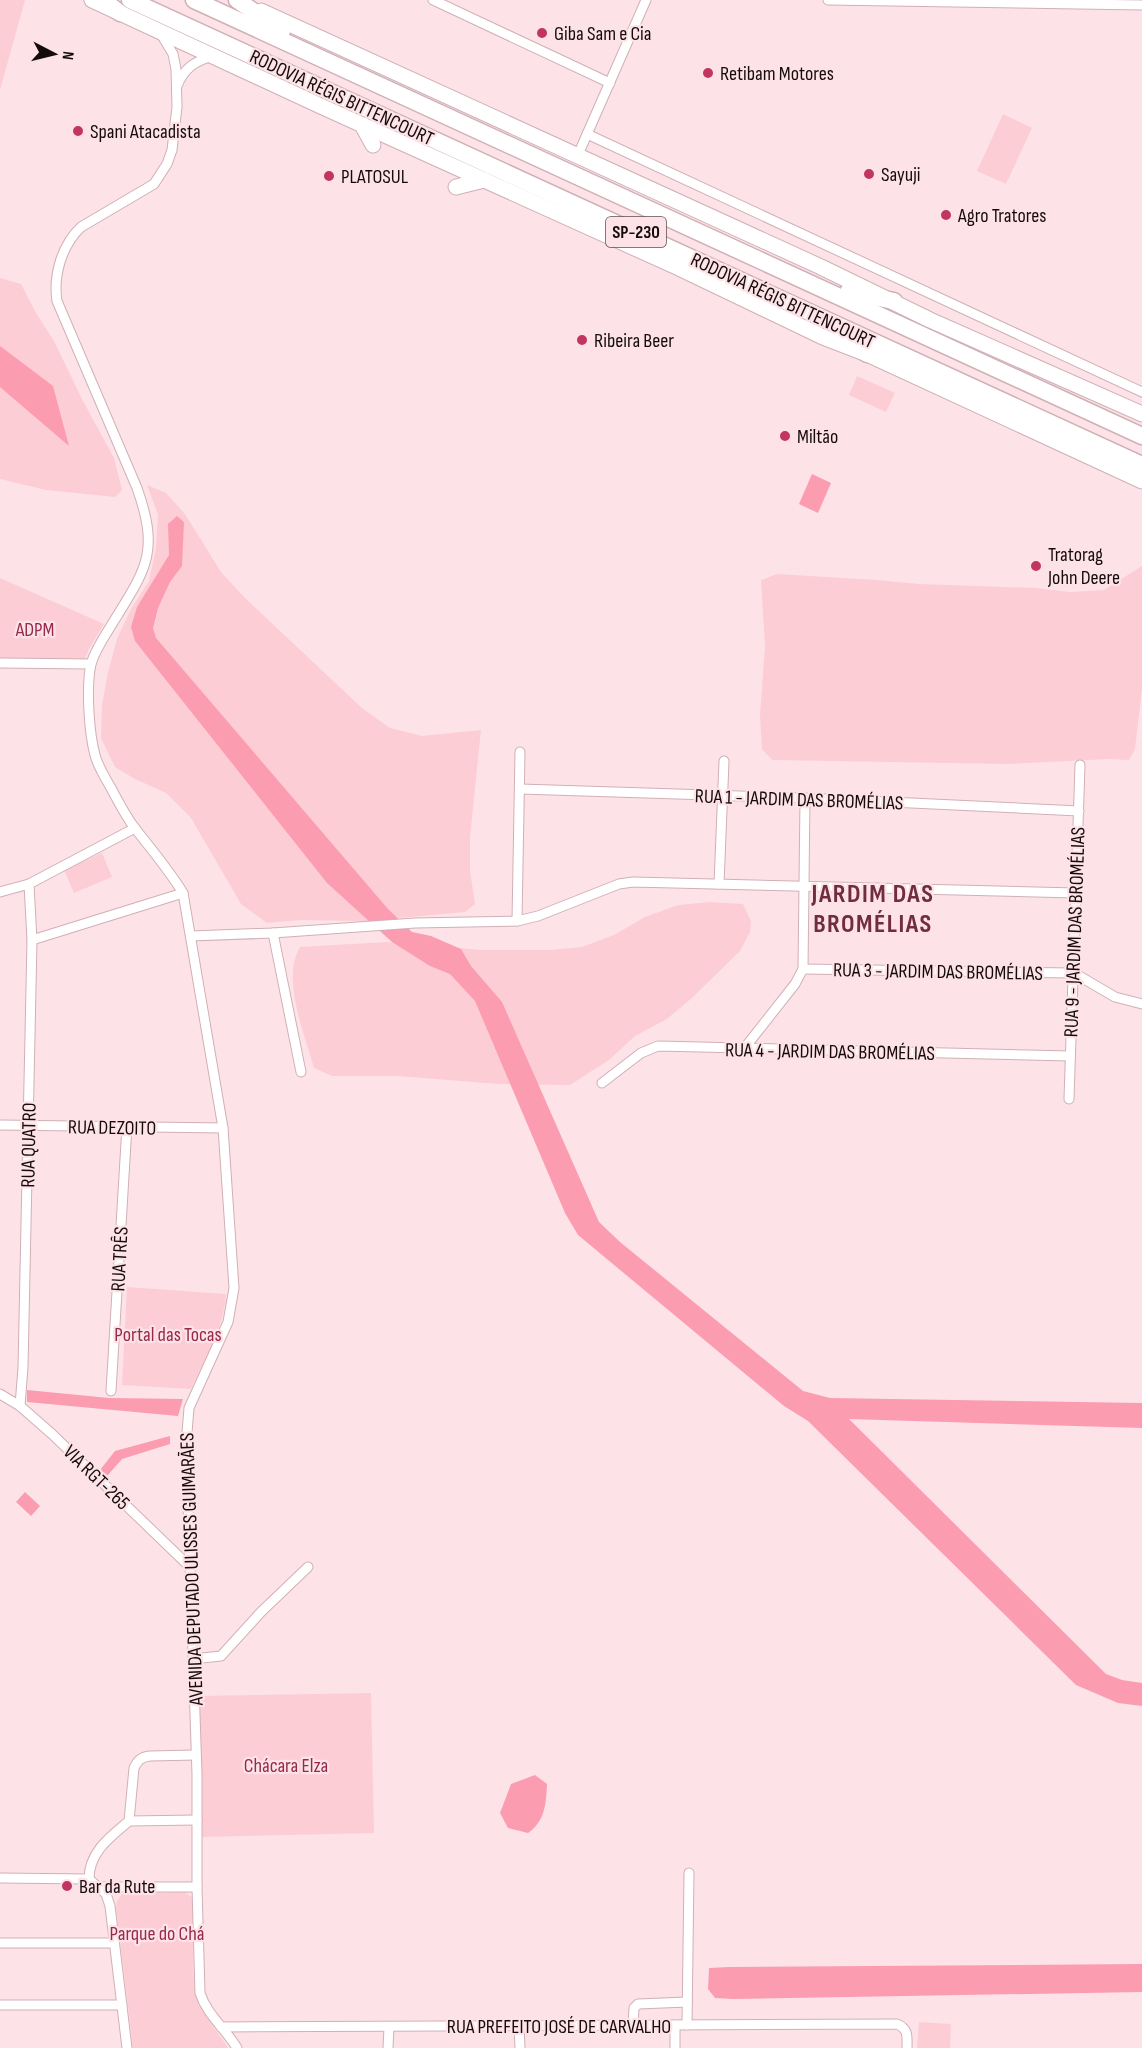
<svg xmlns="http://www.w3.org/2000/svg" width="1142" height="2048" font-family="'Sofia Sans Condensed',sans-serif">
<rect width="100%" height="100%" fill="#fde3e7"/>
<g fill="#fdcdd6">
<path d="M0,0H25L0,90Z"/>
<path d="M1003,114L1032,128L1006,184L977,171Z"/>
<path d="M0,278L21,284L36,313L54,341L83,401L114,458L122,490L115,497L46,490L0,479Z"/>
<path d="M857,376L895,393L886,412L849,395Z"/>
<path d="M147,485L166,493L185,514L221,572L244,597L362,708L390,728L422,736L481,730L470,837V871L475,904L465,912L366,921L300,920L267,923L241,904L191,818L166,793L135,779L115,767L101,738L102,705L108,672L117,639L131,609L149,581L156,548L158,515Z"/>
<path d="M1142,566V688L1135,749L1129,760L1109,759L1008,764L772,760L762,749L760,715L765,646L761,580L777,574L876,580L919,584L1036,588L1070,592L1104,590Z"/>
<path d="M0,578L104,624L89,649L84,661L0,660Z"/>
<path d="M102,853L112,877L74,893L64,870Z"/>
<path d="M710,902L743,904L751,921L750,932L740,951L693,997L667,1019L635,1036L609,1060L570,1085L498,1084L398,1076H332L314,1068C305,1036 281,978 300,947L386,942L482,950H550L582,947L614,935L645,917L678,905Z"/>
<path d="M127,1287L226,1294C224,1328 205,1358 191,1389L122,1385Z"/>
<path d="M371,1693L374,1833L201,1837L198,1696Z"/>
<path d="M185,1892L193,1898C194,1922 190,1987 199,2005C207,2021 219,2033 228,2048H133L116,1907L117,1901L122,1894Z"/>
<path d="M919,2022L951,2024L950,2048H917Z"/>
</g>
<g fill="#fb9cb1">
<path d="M0,346L53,386L69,446L0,387Z"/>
<path d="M812,474L831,483L818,513L799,504Z"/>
<path d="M177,516L184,522L182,566L170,582L158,608L153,628L156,638L388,909L412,932L431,936L461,949L471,966L502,1002L599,1222L620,1242L803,1391L830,1398L1142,1403V1428L849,1419L1106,1674L1122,1680L1142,1683V1706L1118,1703L1076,1685L808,1421L784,1406L578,1235L565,1213L475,1001L450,974L430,966L392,942L327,883L135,641L131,627L137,607L169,555L168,524Z"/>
<path d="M27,1390L109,1398L183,1399L178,1416L27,1402Z"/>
<path d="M170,1436V1444L122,1459L107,1476L100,1470L115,1451Z"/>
<path d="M25,1492L40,1506L31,1516L16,1502Z"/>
<path d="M535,1775L547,1784C546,1804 545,1821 528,1833L508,1828L500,1813L511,1784Z"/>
<path d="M1142,1964V1992L733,1999L715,1998L708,1989L709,1968L729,1967Z"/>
</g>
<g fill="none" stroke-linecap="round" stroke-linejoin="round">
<defs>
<g id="minor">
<path d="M433,0L610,83"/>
<path d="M828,0L1142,5"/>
<path d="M161,34L173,54L176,69L177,107L172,150L167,164L154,184L81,227C62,245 53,275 57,301L137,488C160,553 146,569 112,624C105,636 95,650 91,664C86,687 89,733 95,755C98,767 105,777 111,788C118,801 125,815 134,827C151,849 169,870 183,893L223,1128L234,1288L228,1322L189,1408L186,1445L197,1774V1887L200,1993C207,2015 225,2028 237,2048"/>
<path d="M177,86C184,68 195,61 213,56"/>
<path d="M587,134L1142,392"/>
<path d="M577,157L646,0"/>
<path d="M0,663L91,664"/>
<path d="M520,789L805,798L1079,811"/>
<path d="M719,884L724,761"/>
<path d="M0,892L29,884L135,828"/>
<path d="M517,921L520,752"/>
<path d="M273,933L301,1072"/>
<path d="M191,936L273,933L415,923L517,921L538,916L619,884L633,882L1076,893"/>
<path d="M32,940L183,893"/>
<path d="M803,969L1074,973L1115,997L1142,1004"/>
<path d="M743,1050L795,984L803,969L805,798"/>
<path d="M602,1083L641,1053L658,1046L1070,1056"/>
<path d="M1069,1099L1080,765"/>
<path d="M0,1125L223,1128"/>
<path d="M111,1391L127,1126"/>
<path d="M0,1394L20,1406L52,1434L189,1566"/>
<path d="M20,1406L23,1367L32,940L29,884"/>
<path d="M193,1659L221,1656L261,1612L308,1567"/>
<path d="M129,1821L197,1820"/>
<path d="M0,1878L89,1879"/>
<path d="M89,1879C89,1852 110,1837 129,1821L134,1768C138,1760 141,1757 150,1756L196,1755"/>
<path d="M89,1879L106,1894L110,1906L127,2048"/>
<path d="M99,1887H197"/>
<path d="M0,1943H114"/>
<path d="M0,2005H122"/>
<path d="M633,2025L634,2008L638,2004L687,2002"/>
<path d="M687,2025L689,1873"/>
<path d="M519,2026L520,2048"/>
<path d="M221,2027L897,2024C909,2029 907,2037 907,2048"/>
<path d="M388,2048L389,2028"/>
<path d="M675,2048V2025"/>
</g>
<g id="primary">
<path d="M92,0L325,108L679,268L823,337L867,354L1142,481"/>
<path d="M261,11L821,267L930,320L1142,414"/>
<path d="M362,125L373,145"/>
<path d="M456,187L484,180"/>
</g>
<g id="motorway">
<path d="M103,0L120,13"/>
<path d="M130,0L1142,465"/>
<path d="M194,0L1142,436"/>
<path d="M237,0L282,31"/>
<path d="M848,292L894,301"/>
<path d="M838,334L867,354"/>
</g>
</defs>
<use href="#minor" stroke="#d0b0b6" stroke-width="11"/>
<use href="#primary" stroke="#d0b0b6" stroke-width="17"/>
<use href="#motorway" stroke="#d0b0b6" stroke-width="19"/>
<use href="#minor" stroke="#fff" stroke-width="9"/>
<use href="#primary" stroke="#fff" stroke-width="15"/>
<use href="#motorway" stroke="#fff" stroke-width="16"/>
</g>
<g fill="#c23563" stroke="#fde3e7" stroke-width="2">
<circle cx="542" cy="33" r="6"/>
<circle cx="708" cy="73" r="6"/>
<circle cx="78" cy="131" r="6"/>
<circle cx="869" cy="174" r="6"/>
<circle cx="329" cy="176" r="6"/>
<circle cx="946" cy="215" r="6"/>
<circle cx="582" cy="340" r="6"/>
<circle cx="785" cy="436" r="6"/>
<circle cx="1036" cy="566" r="6"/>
<circle cx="67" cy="1886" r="6"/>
</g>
<g text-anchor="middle" stroke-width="4.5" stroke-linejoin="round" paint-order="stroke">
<rect fill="#fde3e7" stroke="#5b4c4e" stroke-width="1.5" x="606" y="217" width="60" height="30" rx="4.5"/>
<g font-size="18" font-weight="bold" fill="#150b0d">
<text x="636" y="238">SP-230</text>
</g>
<g font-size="20" fill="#150b0d" stroke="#fde3e7" text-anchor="start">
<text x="554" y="40">Giba Sam e Cia</text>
<text x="720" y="80">Retibam Motores</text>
<text x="90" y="138">Spani Atacadista</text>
<text x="881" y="181">Sayuji</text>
<text x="341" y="183">PLATOSUL</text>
<text x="958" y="222">Agro Tratores</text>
<text x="594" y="347">Ribeira Beer</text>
<text x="797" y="443">Miltão</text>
<text x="1048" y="561">Tratorag<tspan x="1048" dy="23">John Deere</tspan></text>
<text x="79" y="1893">Bar da Rute</text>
</g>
<g font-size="20" fill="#150b0d" stroke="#fde3e7">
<text transform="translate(342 97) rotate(25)" y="7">RODOVIA RÉGIS BITTENCOURT</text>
<text transform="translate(783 300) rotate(25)" y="7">RODOVIA RÉGIS BITTENCOURT</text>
<text transform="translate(799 799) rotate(2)" y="7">RUA 1 - JARDIM DAS BROMÉLIAS</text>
<text transform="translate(1074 932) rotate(-88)" y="7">RUA 9 - JARDIM DAS BROMÉLIAS</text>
<text transform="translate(938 971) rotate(1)" y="7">RUA 3 - JARDIM DAS BROMÉLIAS</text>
<text transform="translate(830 1051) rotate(1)" y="7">RUA 4 - JARDIM DAS BROMÉLIAS</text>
<text transform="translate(112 1127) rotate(1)" y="7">RUA DEZOITO</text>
<text transform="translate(28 1145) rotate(-89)" y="7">RUA QUATRO</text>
<text transform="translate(119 1259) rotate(-87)" y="7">RUA TRÊS</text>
<text transform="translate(97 1477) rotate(44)" y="7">VIA RGT-265</text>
<text transform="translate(191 1569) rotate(-92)" y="7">AVENIDA DEPUTADO ULISSES GUIMARÃES</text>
<text x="559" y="2033">RUA PREFEITO JOSÉ DE CARVALHO</text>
</g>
<g font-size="20" fill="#96294c" stroke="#fde3e7">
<text x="35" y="636">ADPM</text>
<text x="168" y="1341">Portal das Tocas</text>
<text x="286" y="1772">Chácara Elza</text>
<text x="157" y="1940">Parque do Chá</text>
</g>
<g font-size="26" font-weight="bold" letter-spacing="1.5" fill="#712c3f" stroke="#fde3e7">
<text x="873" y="902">JARDIM DAS<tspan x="873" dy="30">BROMÉLIAS</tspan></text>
</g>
</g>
<g transform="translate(54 54) rotate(97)" stroke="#fde3e7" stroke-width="4.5" paint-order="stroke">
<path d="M0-4.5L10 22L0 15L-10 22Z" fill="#150b0d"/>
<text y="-9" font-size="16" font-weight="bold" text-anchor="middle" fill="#150b0d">N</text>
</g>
</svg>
